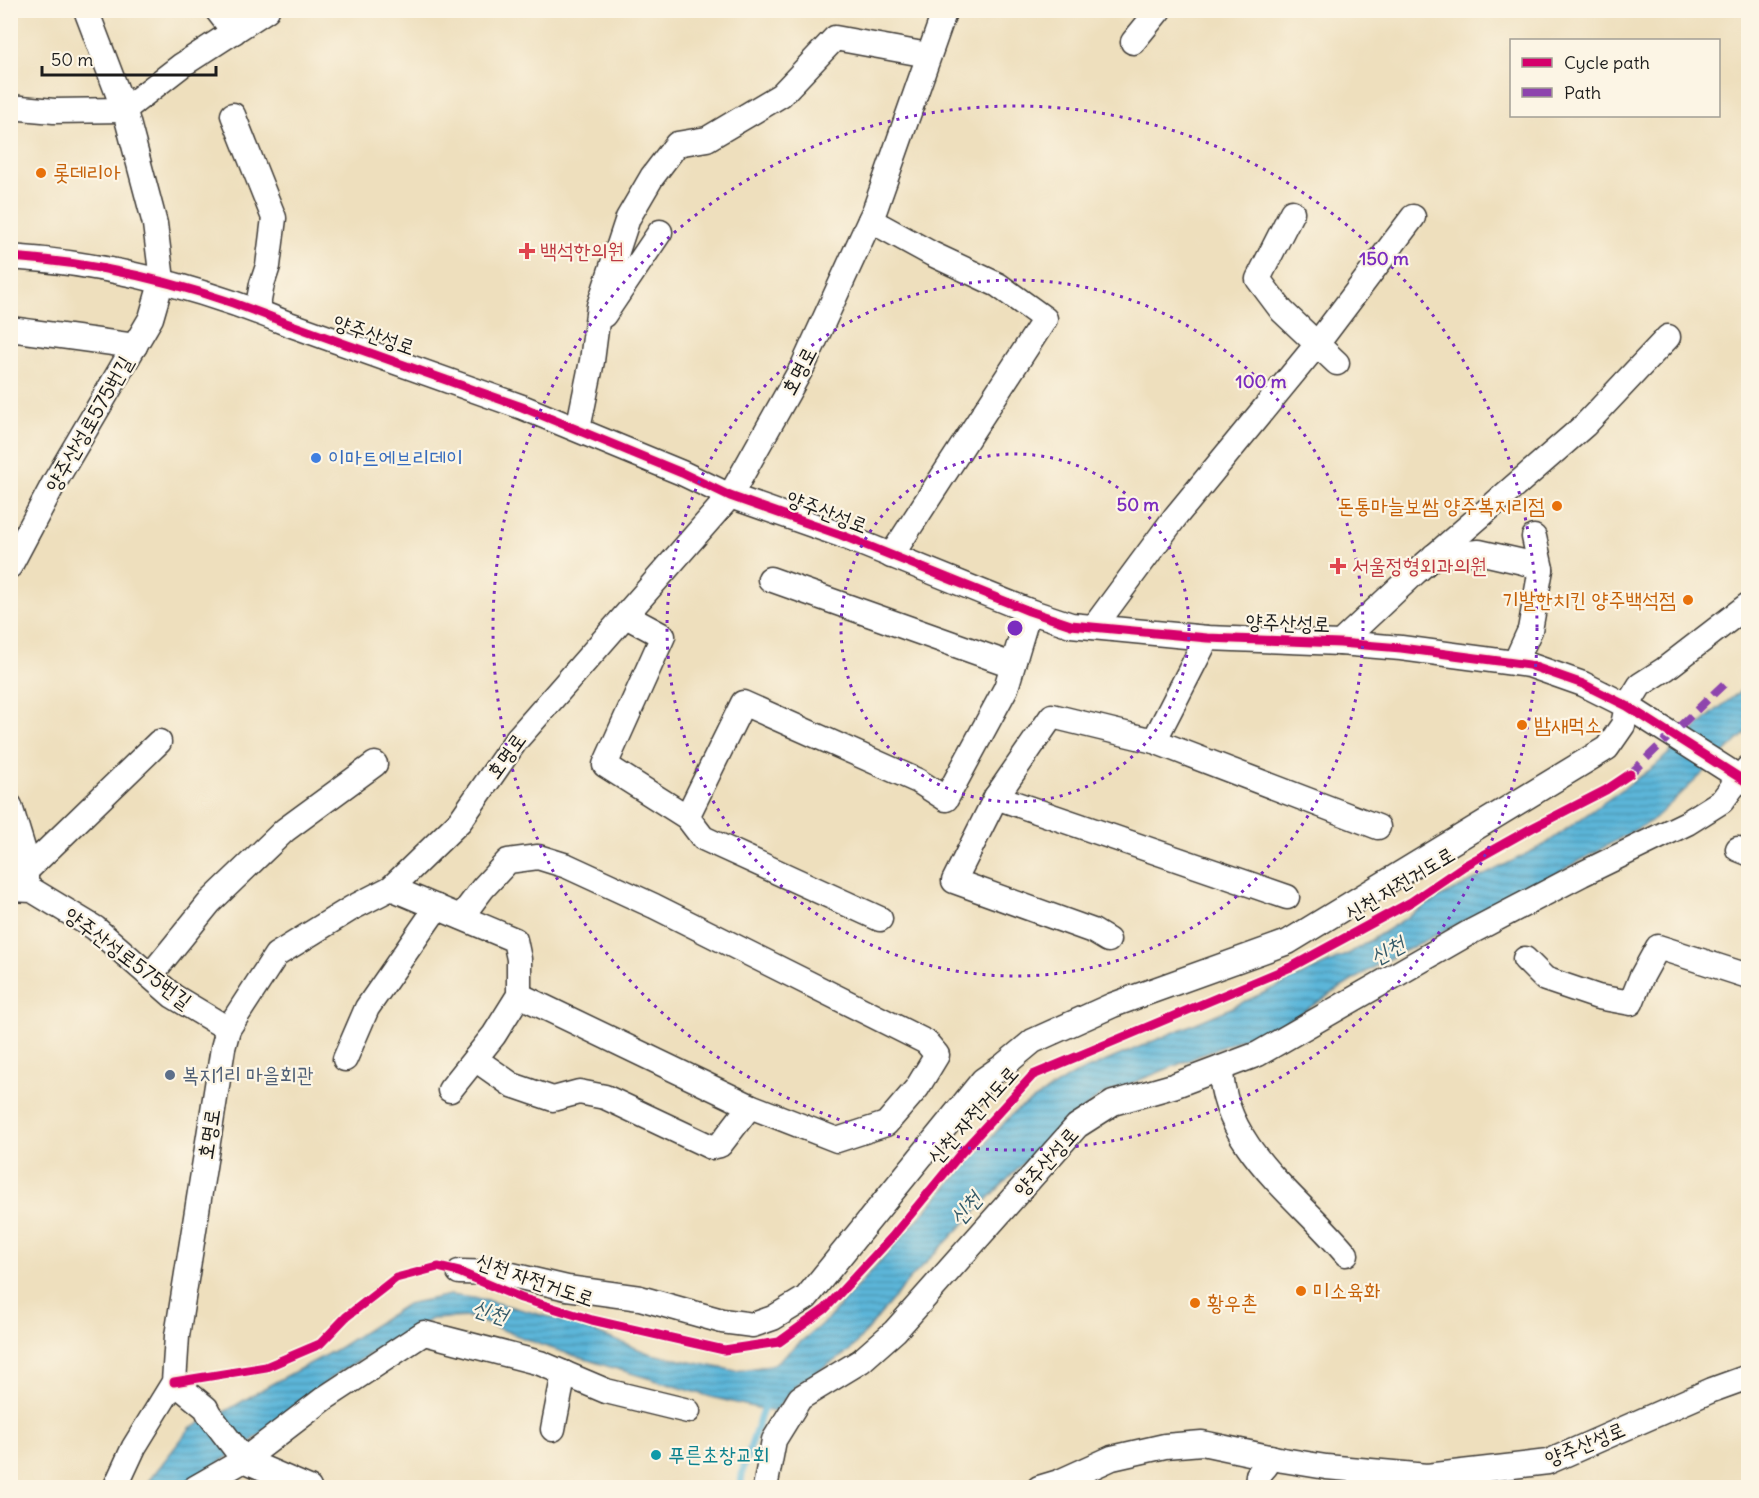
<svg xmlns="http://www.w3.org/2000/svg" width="1759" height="1498" font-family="Delius,'Poor Story',sans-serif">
<defs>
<pattern id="water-rules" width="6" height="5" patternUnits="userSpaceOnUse" patternTransform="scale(1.5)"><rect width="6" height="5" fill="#5cb6d9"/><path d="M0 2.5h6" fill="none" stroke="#4b93af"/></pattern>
</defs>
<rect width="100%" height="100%" fill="#fcf5e5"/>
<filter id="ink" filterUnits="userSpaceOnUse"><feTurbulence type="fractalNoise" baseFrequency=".0167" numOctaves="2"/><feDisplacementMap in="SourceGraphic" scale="12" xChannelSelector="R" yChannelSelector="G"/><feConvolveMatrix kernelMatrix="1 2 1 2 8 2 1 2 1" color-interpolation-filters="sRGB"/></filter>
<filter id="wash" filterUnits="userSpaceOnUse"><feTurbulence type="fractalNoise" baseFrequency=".008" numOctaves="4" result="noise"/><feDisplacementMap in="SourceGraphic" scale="24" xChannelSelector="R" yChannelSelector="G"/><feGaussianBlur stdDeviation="1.35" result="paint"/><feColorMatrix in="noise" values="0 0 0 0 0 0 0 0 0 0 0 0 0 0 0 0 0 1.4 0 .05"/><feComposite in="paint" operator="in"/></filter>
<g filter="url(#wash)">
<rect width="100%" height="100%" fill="#eedfbd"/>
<path fill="url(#water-rules)" stroke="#3c697a" stroke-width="1.5" d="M1748,685V731L1653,820L1549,878L1377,965L1293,1018L1100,1096L1043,1143L908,1281L850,1351L797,1384L774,1412L715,1398L607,1366L541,1345L470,1317L431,1319L339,1372L252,1441L182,1487L143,1488L191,1427L228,1410L268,1386L337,1349L407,1304L450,1295L481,1299L568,1322L651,1354L736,1371L773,1365L829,1318L1014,1112L1071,1076L1222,1012L1350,953L1437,899L1544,845L1655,766L1714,712Z"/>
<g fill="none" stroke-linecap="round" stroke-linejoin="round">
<path stroke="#5cb6d9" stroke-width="7" d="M740,1488L743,1469L766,1401"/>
</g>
</g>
<g filter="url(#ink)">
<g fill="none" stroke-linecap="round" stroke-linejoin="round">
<defs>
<g id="minor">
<path d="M217,10L234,32"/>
<path d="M1133,42L1159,10"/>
<path d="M10,107L54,111L124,110L182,65L267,10"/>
<path d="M233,115L274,218L268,266L262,284L257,311"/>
<path d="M1292,212L1258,279L1282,311L1337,363"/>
<path d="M870,220L932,254L998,285L1045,319L891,556"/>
<path d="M10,257C105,263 198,287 286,323L522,407L682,473L730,496L841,535L1029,611L1071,625L1207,638L1340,643L1401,648L1529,665L1583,684L1627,706L1748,783"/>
<path d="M604,315L660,232"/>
<path d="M10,329L135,346"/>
<path d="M578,429L592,361L599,306L628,218L652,177L677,144L707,139L781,95L835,38L928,55"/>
<path d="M1534,537L1541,569"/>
<path d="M1434,556L1479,552L1523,562L1541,569L1530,630L1515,663"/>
<path d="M10,566L54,483L151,318L162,280L155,224L126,115L86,10"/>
<path d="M770,579L1012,665"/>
<path d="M626,616L663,636L605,765L687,817L743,703L918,781L946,799L1006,688L1029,611"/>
<path d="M1094,627L1176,516L1314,348L1413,217"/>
<path d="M1340,643L1416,572L1585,425L1668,337"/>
<path d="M1154,741L1378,827"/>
<path d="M996,797L1287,897"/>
<path d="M10,806L26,858V882"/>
<path d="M687,817L703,838L880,919"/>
<path d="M1738,849L1748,853"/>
<path d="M26,871L159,742"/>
<path d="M391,888L515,940L519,959V995L494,1035L450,1090"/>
<path d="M10,889L32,890L95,928L173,996L228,1029"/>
<path d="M461,917L483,888L508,861L538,857L567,866L654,906L926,1042L937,1055L917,1088L886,1124L837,1140L750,1106L519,995"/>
<path d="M1108,940L1093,931L954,881L996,797L1052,716L1154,741L1207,638"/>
<path d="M1525,959L1545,979L1598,997L1631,1003L1641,978L1658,947L1748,976"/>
<path d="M150,976L210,902L285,830L375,764"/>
<path d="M345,1059L367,1008L437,907"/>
<path d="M475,1059L512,1085L553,1099L579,1092L605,1097L711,1147L720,1145L750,1106"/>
<path d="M1221,1068C1222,1147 1300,1198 1346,1254"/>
<path d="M459,1272L503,1273L567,1288L640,1298L722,1321L753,1325L773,1318L806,1298L983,1080L1003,1066L1033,1041L1113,1005L1288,942L1607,748L1623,725L1627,706L1640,685L1665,669L1748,605"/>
<path d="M174,1382L206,1408L209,1414L244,1460L309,1488"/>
<path d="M553,1429L564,1373"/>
<path d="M115,1488L134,1447L174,1382L177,1336L223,1048L228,1029L276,955L352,908L391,888L460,821L517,739L730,496L804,364L875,209L945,10"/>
<path d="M195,1488L244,1460L325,1398L424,1333L540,1363L606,1391L688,1411"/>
<path d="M765,1488L774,1440L800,1398L861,1361L895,1331L1077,1126L1113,1103L1173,1086L1258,1054L1467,934L1582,874L1687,823L1722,801L1739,778L1748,768"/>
<path d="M1039,1488L1059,1482L1112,1458L1165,1446L1202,1443L1283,1460L1326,1467L1427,1476L1548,1462L1712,1390L1748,1377"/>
<path d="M1257,1488L1258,1475L1266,1466L1271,1457"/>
</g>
</defs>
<use href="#minor" stroke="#3c3934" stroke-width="27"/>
<use href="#minor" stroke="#fff" stroke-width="24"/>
<path stroke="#8e44ad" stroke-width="8" stroke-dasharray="15 8" stroke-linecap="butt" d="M1630,774L1727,681"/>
<defs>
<g id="cycleway">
<path d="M10,257C105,263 198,287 286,323L522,407L682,473L730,496L841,535L1029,611L1071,625L1207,638L1340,643L1401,648L1529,665L1583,684L1627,706L1748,783"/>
<path d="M174,1382L266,1367L320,1344L346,1317L396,1278L438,1267L459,1272L521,1298L592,1320L724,1350L779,1342L825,1309L892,1237L962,1152L1033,1075L1293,966L1411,902L1464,866L1532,828L1606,790L1630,774"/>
</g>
</defs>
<use href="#cycleway" stroke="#fcf5e5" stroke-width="13"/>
<use href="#cycleway" stroke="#d6006c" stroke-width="9"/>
</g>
</g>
<g fill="none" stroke="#7b2cbf" stroke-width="3" stroke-dasharray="3 6">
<circle cx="1015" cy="628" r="174"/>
<circle cx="1015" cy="628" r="348"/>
<circle cx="1015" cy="628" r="522"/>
</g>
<g fill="#e8710a" stroke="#fcf5e5" stroke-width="2">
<circle cx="41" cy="173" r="6"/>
<circle cx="1557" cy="506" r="6"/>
<circle cx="1688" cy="600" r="6"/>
<circle cx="1522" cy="725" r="6"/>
<circle cx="1301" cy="1291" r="6"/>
<circle cx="1195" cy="1303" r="6"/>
</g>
<g fill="#e0444e" stroke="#fcf5e5" stroke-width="2">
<path d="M524 242h6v6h6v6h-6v6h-6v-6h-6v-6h6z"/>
<path d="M1335 557h6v6h6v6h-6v6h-6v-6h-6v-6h6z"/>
</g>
<circle fill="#3f7fe0" stroke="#fcf5e5" stroke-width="2" cx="316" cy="458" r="6"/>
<circle fill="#5c6f8a" stroke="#fcf5e5" stroke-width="2" cx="170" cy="1075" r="6"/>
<circle fill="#0f9aa8" stroke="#fcf5e5" stroke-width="2" cx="656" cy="1455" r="6"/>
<g text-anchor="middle" stroke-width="4.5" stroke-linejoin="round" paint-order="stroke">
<g font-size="21" fill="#c56008" stroke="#fcf5e5" text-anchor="start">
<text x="53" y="180">롯데리아</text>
<text x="1545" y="513" text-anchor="end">돈통마늘보쌈 양주복지리점</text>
<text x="1676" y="607" text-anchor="end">기발한치킨 양주백석점</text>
<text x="1534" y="732">밤새먹소</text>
<text x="1313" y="1298">미소육화</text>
<text x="1207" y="1310">황우촌</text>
</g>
<g font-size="21" fill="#be3a42" stroke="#fcf5e5" text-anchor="start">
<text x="540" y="258">백석한의원</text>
<text x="1352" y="573">서울정형외과의원</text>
</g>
<g font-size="21" fill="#1c1c1c" stroke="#fcf5e5">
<text transform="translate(374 335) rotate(19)" y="7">양주산성로</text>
<text transform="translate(799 371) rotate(-62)" y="7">호명로</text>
<text transform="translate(89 424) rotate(-60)" y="7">양주산성로575번길</text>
<text transform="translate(827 512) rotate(21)" y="7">양주산성로</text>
<text transform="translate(1288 623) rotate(2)" y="7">양주산성로</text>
<text transform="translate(506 756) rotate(-54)" y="7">호명로</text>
<text transform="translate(1400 884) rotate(-31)" y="7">신천 자전거도로</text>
<text transform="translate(128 958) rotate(37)" y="7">양주산성로575번길</text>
<text transform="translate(973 1115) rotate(-48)" y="7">신천 자전거도로</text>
<text transform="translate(209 1134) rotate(-81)" y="7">호명로</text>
<text transform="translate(1046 1162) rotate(-48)" y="7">양주산성로</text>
<text transform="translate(535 1280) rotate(19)" y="7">신천 자전거도로</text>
<text transform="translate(1585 1444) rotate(-22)" y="7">양주산성로</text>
</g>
<g font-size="21" fill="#366cbe" stroke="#fcf5e5" text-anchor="start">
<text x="328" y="465">이마트에브리데이</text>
</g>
<g font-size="21" fill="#4e5e75" stroke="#fcf5e5" text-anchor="start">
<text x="182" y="1082">복지1리 마을회관</text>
</g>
<g font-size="21" fill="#0d838f" stroke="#fcf5e5" text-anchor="start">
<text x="668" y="1462">푸른초창교회</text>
</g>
<g font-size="22" font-style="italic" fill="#365a68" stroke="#fcf5e5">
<text transform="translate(1387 950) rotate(-28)" y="8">신천</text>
<text transform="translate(965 1208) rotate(-49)" y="8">신천</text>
<text transform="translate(490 1311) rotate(17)" y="8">신천</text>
</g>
</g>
<circle cx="1015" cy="628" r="9" fill="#7b2cbf" stroke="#fcf5e5" stroke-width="3"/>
<g font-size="18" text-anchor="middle" font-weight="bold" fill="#7b2cbf" stroke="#fcf5e5" stroke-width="4.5" stroke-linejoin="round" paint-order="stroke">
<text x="1384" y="265">150 m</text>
<text x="1261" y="388">100 m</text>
<text x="1138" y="511">50 m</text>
</g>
<rect width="1759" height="1498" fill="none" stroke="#fcf5e5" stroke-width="36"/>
<rect x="1510" y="39" width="210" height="78" fill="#fcf5e5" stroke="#a29e95" stroke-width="1.5"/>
<rect x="1522" y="58" width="30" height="9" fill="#d6006c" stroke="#a29e95" stroke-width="1.5"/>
<text x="1564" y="69" font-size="18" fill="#1c1c1c">Cycle path</text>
<rect x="1522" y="88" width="30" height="9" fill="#8e44ad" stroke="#a29e95" stroke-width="1.5"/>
<text x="1564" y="99" font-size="18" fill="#1c1c1c">Path</text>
<path d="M42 66v9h174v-9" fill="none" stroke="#1c1c1c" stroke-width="3"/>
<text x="51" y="66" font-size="18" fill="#1c1c1c" stroke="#fcf5e5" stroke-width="4.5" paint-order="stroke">50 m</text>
</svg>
